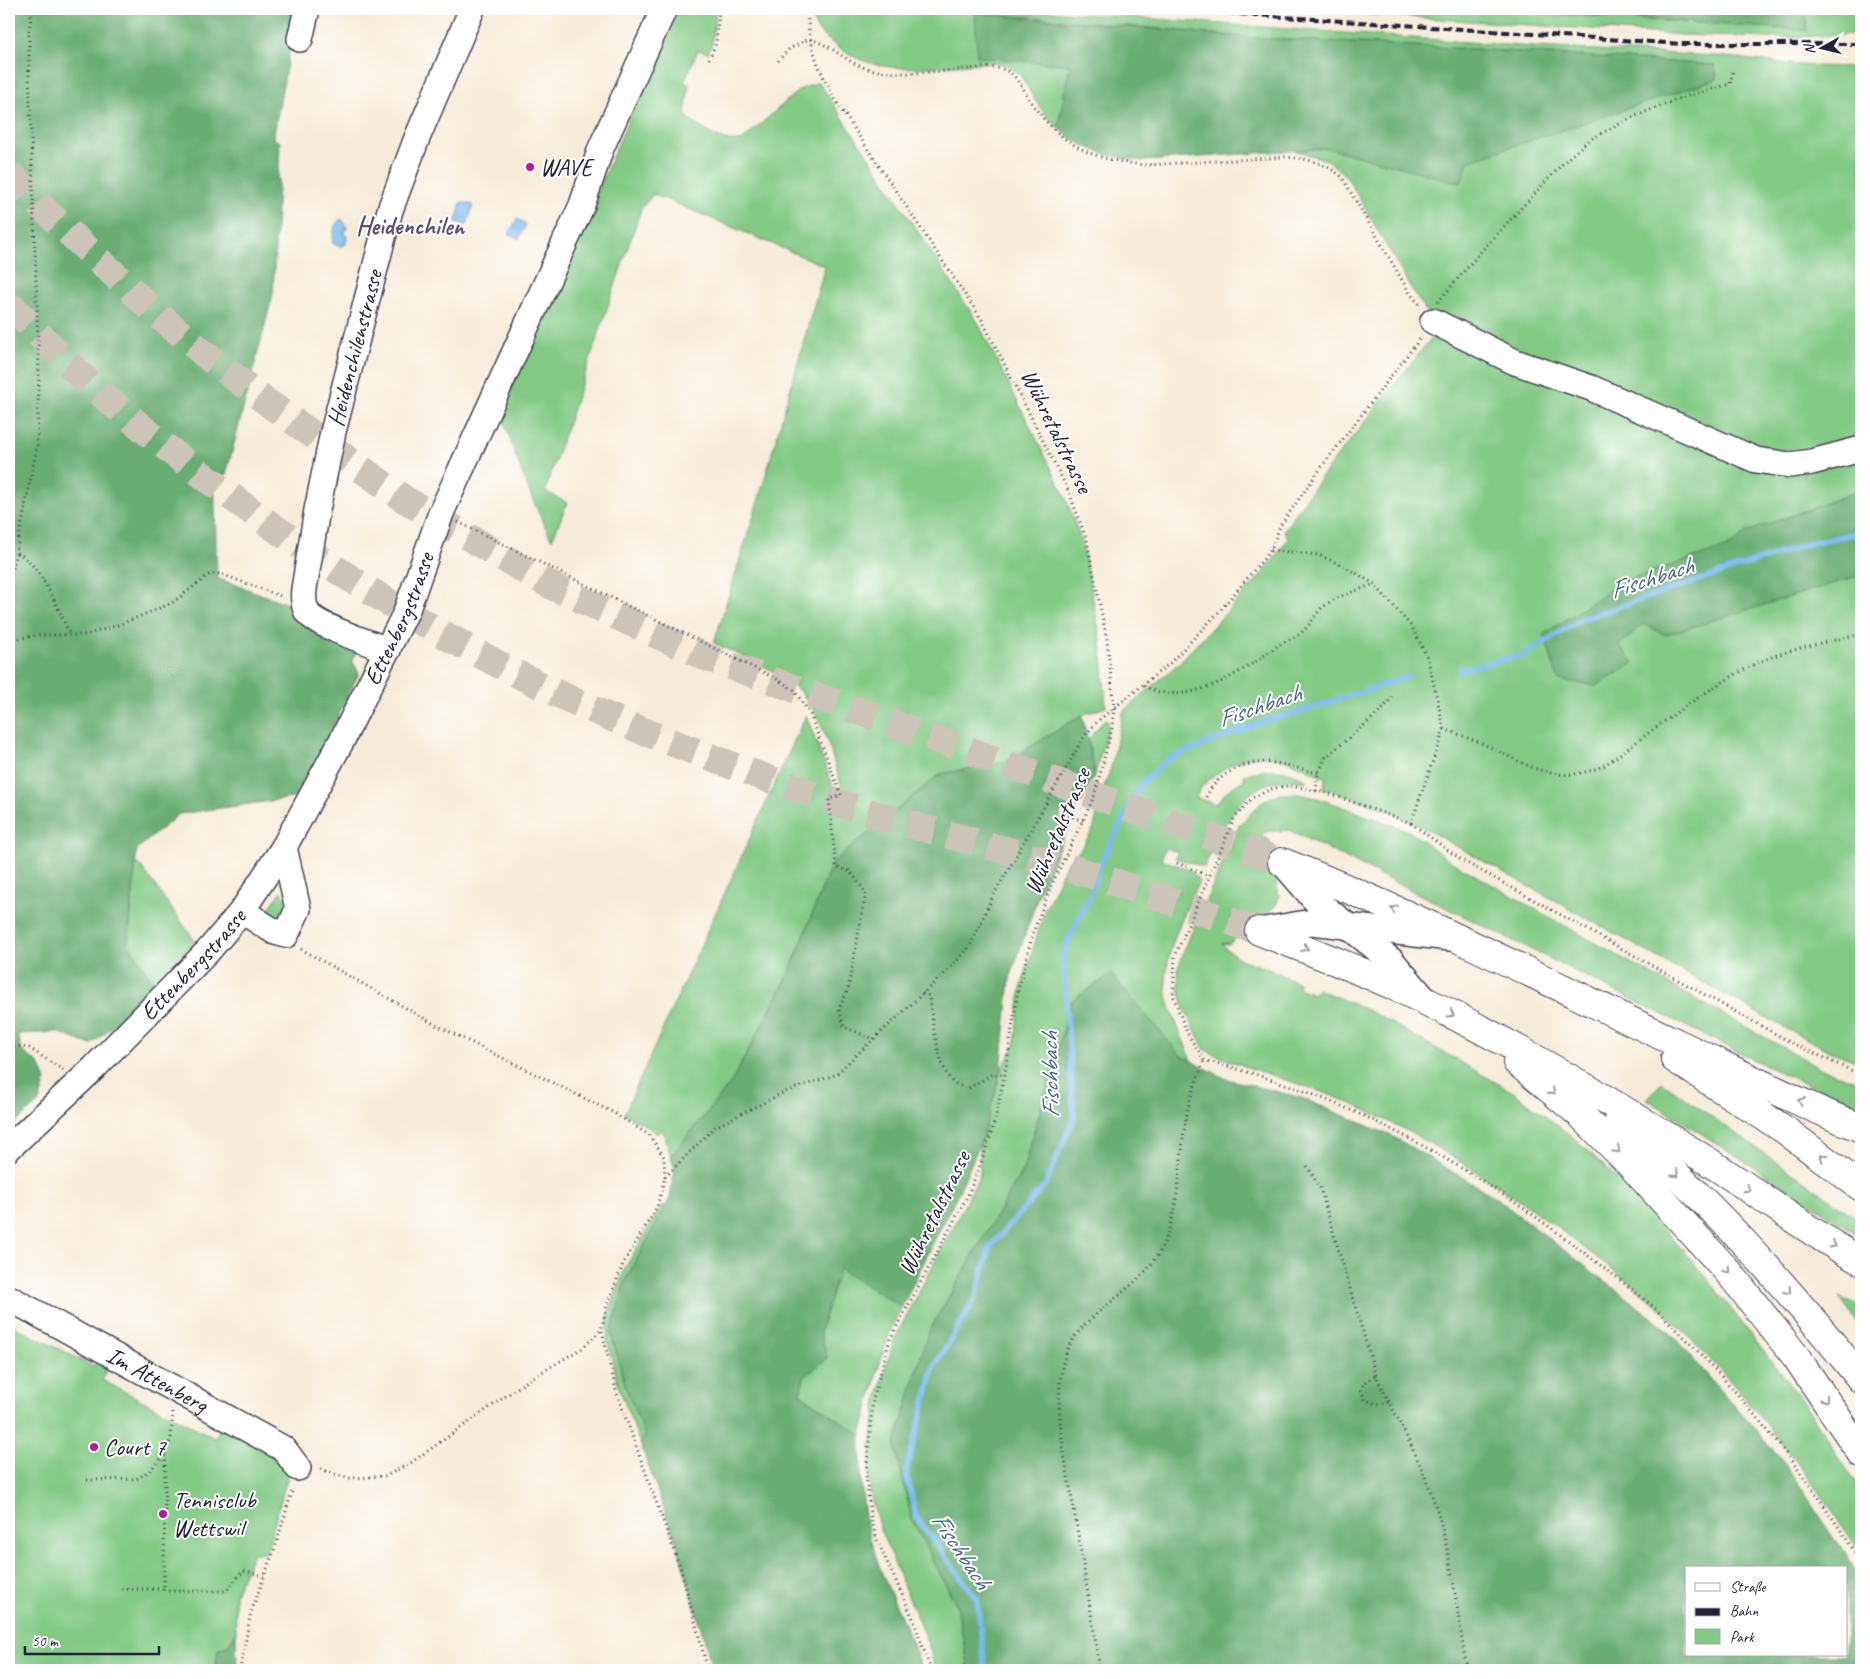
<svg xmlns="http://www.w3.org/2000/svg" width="1870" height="1679" font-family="Caveat,sans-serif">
<rect width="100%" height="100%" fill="#fff"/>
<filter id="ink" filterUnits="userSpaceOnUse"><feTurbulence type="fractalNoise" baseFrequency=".02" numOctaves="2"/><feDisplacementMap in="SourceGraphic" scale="10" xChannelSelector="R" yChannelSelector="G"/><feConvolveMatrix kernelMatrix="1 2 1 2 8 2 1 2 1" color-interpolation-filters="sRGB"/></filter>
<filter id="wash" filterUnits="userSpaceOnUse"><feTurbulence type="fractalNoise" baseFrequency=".0096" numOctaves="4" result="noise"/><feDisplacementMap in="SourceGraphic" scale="20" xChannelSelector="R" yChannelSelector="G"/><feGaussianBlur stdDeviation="1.12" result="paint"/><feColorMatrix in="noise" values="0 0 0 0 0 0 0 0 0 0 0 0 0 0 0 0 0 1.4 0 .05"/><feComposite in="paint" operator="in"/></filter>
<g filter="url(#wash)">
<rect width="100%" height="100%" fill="#f6ebd8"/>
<g fill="#82c984" stroke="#527660">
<path d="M677,9H716L712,43L708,53L698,50L684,82L689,85L685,115C700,127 722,146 743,140L799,90L819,82L977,321L1065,496L1082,543L1101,641L1106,707L1082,715L1006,762L940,774L832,863L789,974L731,1083L671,1156L662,1129L657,1134L645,1125L624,1114L806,715L837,797L844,794C832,759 823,709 792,684C770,666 740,656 714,643L763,485L825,266L653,194L641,209L545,491L567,503L552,540C530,498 515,456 501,412Z"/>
<path d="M813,9H1019L1534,47L1715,56L1811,66L1861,67V1063L1832,1052L1787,1029L1418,825L1391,811L1324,788L1325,778C1285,758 1259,743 1218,773C1208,780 1200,786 1196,798L1216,804L1227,791L1245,779L1244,775C1263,768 1289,767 1306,780L1305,782C1244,771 1226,823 1204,867L1175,858L1178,852L1165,848L1161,860C1173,864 1193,867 1199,881C1183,920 1156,963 1170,1007C1176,1025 1185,1042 1191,1061L1072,1000L1023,1170L928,1333L895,1446L912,1520L957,1606L969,1670H935L930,1649L880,1529L871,1498L869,1472L872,1435L878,1395L894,1340L980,1175V1146L1001,1070L1015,1045L1021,988L1045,910L1067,863L1081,849L1094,828L1100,798L1111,768L1123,712L1179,663L1264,572L1288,539L1284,530L1324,473L1433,336L1432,314L1426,311L1412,290L1347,177L1327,160L1296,151L1328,148L1368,159L1715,65L1473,49L1256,38L1025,16L977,57L1070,64L1058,128C1050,120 1042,111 1036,102C1028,90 1022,72 1008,66C997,61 982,63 970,64C920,67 877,77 835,45C819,32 813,30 813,9Z"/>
<path d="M1285,9H1483L1806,30L1805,9H1861V34L1770,38L1681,35Z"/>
<path d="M1105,719L1108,721V728L1095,774L1088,740Z"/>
<path d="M1280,794H1299L1321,799L1409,831L1452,862L1668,984L1824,1070L1861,1083V1108L1777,1071L1289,830L1264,832L1262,835L1269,840L1279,897L1275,907L1229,944L1222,943C1233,959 1249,962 1266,968C1277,972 1288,978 1299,983L1298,988L1314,994L1317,989L1370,1011L1513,1092L1573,1137L1632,1192L1708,1279L1806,1406L1860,1490L1861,1554C1805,1468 1740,1386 1666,1314C1641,1289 1610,1268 1583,1247C1509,1191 1437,1142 1352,1104C1304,1083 1252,1072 1205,1050L1184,1008L1179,989L1178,969L1186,945L1240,824L1263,801Z"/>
<path d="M136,863L140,865L198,945L157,988L128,944Z"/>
<path d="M282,891L290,911L277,923L266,912Z"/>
<path d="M1662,1082L1861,1221V1236L1647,1099Z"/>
<path d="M662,1205L665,1207L625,1281L611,1333L625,1385L645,1436L640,1443L619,1388L607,1339L608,1316L625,1268Z"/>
<path d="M839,1268L902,1307C879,1348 874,1391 861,1435L800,1394L804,1377L827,1358L820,1331Z"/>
<path d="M1840,1297L1861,1307V1329Z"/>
<path d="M9,1324L93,1366L99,1354L111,1361L102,1380L215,1438L224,1421L278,1452L288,1476L266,1553H253L235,1594L236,1633L228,1646L218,1649L215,1670H9Z"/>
</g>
<g fill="#69ad72" stroke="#466856" fill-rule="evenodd">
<path d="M9,9H297L273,139L280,142L273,294L226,475L214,473L217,578L294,606L358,649L352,660L359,673L299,797L179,814L137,849L128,943L157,988L91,1045L57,1032L18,1034L22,1051L39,1064L46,1080L39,1102L9,1129Z"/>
<path d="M1483,9H1805L1807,30Z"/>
<path d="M975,13L1256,38L1473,49L1715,65L1717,79L1468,161L1461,183L1328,148L1145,161C1111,158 1084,150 1058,128L1070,65L977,57Z"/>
<path d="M1861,490V575L1666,635L1643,624L1619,646L1634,663L1596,686L1558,680L1544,634L1625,580L1728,547L1749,531Z"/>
<path d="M1082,715L1095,774L1081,803L1074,809L1062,807L1060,816L1065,834L1040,890L1010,979L1001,1070L983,1137L960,1189L902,1307L839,1269L820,1331L827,1358L804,1377L800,1394L861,1435C860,1471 861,1510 872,1545C885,1588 909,1627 922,1670H713L678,1548L640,1443L645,1436L625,1385L611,1333L625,1281L670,1198L675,1169L671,1156L731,1083L789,974L832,863L940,774L1006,762Z"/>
<path d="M1111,974L1180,1055L1227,1079L1302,1098L1394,1137L1492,1195L1666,1328L1784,1462L1861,1578V1670H969L957,1606L912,1520L895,1446L928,1333L1023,1170L1072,1000ZM1686,1568H1846V1655H1686Z"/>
<path d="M236,1633L237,1670H215L218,1649L228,1646Z"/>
</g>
<g fill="#7dbaf0" stroke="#506e96">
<path d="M461,202L473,205L467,225L456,222Z"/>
<path d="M340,219L343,220L347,228L344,233L347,237L346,244L342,246L335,245L332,242L335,226Z"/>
<path d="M517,219L526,224L519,239L509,234Z"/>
</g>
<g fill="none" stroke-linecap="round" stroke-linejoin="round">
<g stroke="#7dbaf0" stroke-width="5.5">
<path d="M1459,670L1524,655L1582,619L1811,543L1861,532"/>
<path d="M985,1670L977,1599L916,1517L906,1472L934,1367L975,1299L990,1247L1046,1184L1074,1118L1063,957L1066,945L1090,895L1098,869L1140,785L1168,759L1262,722L1307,710L1408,677"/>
</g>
</g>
</g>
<g filter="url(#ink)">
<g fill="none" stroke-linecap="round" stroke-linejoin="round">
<g stroke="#ccc3b9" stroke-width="28" stroke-dasharray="28 14" stroke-linecap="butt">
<path d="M9,172L32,198L147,305L203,353L268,403L404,499L550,585L703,656L1282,862"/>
<path d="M9,304C41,336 72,369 106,398C274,540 470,666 676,744C727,764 778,783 830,800C911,827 995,846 1076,870C1138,889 1198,911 1259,931"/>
</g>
<defs>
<g id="minor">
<path d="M300,39L307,9"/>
<path d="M1433,321L1515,362L1591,388L1756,460L1790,465L1812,462L1861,449"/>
<path id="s1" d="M388,650C372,644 313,624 307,612C303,604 303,597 304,589L317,510L333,432L390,210L417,138L472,9"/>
<path d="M1282,862L1315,900L1392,961L1427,1002"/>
<path d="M242,911L275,932L286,935L298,909L284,847"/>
<path d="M1259,931L1312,922L1450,938"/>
<path id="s2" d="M9,1148L93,1069L209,950L242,911L284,847L342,740L406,612L441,513L582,205L601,148L664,9"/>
<path id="s3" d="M9,1298L284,1449L298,1468"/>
</g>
<g id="highway">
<path d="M1282,862C1419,916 1550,983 1683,1046C1742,1074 1800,1104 1861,1128"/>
<path d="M1259,931C1305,949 1351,966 1396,987C1503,1037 1605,1098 1706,1160C1758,1193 1807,1231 1861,1261"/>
<path d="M1675,1059L1785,1130L1861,1187"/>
<path d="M1517,1062L1582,1116L1629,1163L1731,1275L1797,1358L1861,1453"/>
<path d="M1618,1123C1709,1198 1787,1287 1861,1379"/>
</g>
</defs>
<use href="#minor" stroke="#424053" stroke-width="28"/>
<use href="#highway" stroke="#424053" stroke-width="30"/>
<g stroke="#424053" stroke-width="3" stroke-dasharray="1 4" stroke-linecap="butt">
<path d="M807,9C809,47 818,69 837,103L982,320L1069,492L1087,541L1107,640L1114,707L1112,728L1094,797L1051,886L1033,933L1018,990L1005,1074L993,1128L982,1160L968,1195L890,1339L873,1399L866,1474L870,1513L876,1538L912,1616L931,1670"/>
<path d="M709,59L716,43L719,9"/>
<path d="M778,61L789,49L809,39C834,45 845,63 869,69C900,77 936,71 968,69C979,68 994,66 1005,70C1018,75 1024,92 1031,102C1061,146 1095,161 1146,165L1286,157C1309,159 1324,162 1342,177L1409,292L1420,305"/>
<path d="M1438,302L1485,247L1566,160L1589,140L1633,117L1680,98L1730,84L1733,71"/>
<path d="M458,522L777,679L794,690L810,714L841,795L829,799L836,867L850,871L866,893L848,989L839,1009L844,1027L874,1039"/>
<path d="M1271,550L1319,555L1346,567L1374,584L1412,627L1428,659L1444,729L1411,823L1330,794L1303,788L1288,786L1271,789L1252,798L1234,819L1175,956L1173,995L1187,1033L1204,1060C1346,1095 1462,1160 1578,1248C1606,1270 1638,1292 1664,1317C1739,1390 1806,1473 1861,1562"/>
<path d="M17,553C40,562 60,613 70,635"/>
<path d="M9,588L37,446L39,371L29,73V30L32,9"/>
<path d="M9,640L39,635H86L121,624L172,603L210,574H221L283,597"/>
<path d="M1144,686C1189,710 1243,671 1279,645C1286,640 1295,638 1302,632C1310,626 1314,615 1322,608C1335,596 1357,591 1374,584"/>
<path d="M1444,729C1457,734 1470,738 1483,744C1528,764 1554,788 1605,765C1652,731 1699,693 1751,666C1784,649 1825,643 1861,634"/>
<path d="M1316,791L1318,773L1326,757L1382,710L1392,697"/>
<path d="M1206,797C1217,772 1249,759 1276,763C1290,765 1304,770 1318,773"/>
<path d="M1063,814L1084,821"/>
<path d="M1411,823L1460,859L1790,1042L1861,1075"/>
<path d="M1177,863L1209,876"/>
<path d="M301,949L436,1025L614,1113L649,1135L664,1157L665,1177L657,1207L623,1264L607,1305L601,1330L584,1347L530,1379L412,1462L386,1476L350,1478L334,1474L319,1468"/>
<path d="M923,993L929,996C931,1014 939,1071 953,1082C957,1085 963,1087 967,1089L991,1075L1005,1074"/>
<path d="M9,1045L29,1048L63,1070"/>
<path d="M1307,1166L1320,1188L1376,1376"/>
<path d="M665,1177L715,1127L787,1091L835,1075L946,972L970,946L992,898L1085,735L1100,719L1169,664L1218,613L1271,550L1280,526L1320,469L1422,336"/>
<path d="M602,1331L616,1391L681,1570L708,1670"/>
<path d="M1389,1402L1377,1404L1365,1400L1361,1390L1364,1382L1376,1376C1396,1416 1418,1455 1433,1498C1452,1552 1457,1613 1467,1670"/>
<path d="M87,1480L136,1479L149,1471L165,1455L171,1438L173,1410"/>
<path d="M122,1589H164L165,1455"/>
<path d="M164,1589L167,1591H226L243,1571L264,1576"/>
<path d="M240,1670L251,1612L276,1545L293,1488"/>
<path d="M1100,1670C1092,1617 1083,1563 1074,1510C1066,1461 1051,1405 1065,1356C1077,1314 1141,1292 1162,1247C1183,1203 1178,1153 1188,1107C1192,1091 1199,1075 1204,1060"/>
</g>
<use href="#minor" stroke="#fff" stroke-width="25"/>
<use href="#highway" stroke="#fff" stroke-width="28"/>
<path stroke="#22223b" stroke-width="4" stroke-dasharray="8 4" stroke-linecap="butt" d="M1167,9L1681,44H1861"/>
</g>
<defs><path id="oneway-chevron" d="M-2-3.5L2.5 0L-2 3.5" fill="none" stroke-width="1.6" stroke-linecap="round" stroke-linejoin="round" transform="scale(1.25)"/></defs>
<g stroke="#9c9ca7">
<use href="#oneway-chevron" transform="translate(1394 909) rotate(-155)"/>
<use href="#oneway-chevron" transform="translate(1305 948) rotate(21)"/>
<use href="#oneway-chevron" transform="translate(1451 1014) rotate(27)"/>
<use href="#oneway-chevron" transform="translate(1552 1092) rotate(40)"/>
<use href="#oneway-chevron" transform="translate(1801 1101) rotate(-156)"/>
<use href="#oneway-chevron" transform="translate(1617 1150) rotate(44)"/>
<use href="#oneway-chevron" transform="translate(1823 1157) rotate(-144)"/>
<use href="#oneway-chevron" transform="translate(1676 1174) rotate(43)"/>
<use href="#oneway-chevron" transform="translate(1747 1189) rotate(35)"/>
<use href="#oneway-chevron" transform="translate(1833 1245) rotate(31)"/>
<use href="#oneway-chevron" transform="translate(1727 1270) rotate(49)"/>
<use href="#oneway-chevron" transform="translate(1788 1291) rotate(49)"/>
<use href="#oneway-chevron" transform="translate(1825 1399) rotate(55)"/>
</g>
</g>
<g fill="#b5179e" stroke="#fff" stroke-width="2">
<circle cx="530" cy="167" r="5"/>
<circle cx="94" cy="1447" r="5"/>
<circle cx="163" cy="1514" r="5"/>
</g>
<g text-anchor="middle" stroke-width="4" stroke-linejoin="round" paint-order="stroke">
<g font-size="24" fill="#22223b" stroke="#fff" text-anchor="start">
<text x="540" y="175">WAVE</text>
<text x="104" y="1455">Court 7</text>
<text x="173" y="1508">Tennisclub<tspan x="173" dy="28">Wettswil</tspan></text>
</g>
<g font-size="24" fill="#22223b" stroke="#fff">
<text dy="8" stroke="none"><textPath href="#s1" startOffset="360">Heidenchilenstrasse</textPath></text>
<text transform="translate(1057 431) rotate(64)" y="8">Wühretalstrasse</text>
<text dy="8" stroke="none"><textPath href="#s2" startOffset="665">Ettenbergstrasse</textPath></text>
<text transform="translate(1057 831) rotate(-67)" y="8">Wühretalstrasse</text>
<text dy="8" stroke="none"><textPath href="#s2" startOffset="260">Ettenbergstrasse</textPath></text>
<text transform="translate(934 1213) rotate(-64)" y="8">Wühretalstrasse</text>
<text dy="8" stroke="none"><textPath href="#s3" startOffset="169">Im Ättenberg</textPath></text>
</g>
<g font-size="25" font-weight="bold" fill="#5d4f78" stroke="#fff">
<text x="410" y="234">Heidenchilen</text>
</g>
<g font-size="25" font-style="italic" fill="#465f83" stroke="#fff">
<text transform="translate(1651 577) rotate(-18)" y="9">Fischbach</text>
<text transform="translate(1259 705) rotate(-19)" y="9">Fischbach</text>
<text transform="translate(1049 1075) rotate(-91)" y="9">Fischbach</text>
<text transform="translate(962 1550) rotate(56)" y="9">Fischbach</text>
</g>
</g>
<rect width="1870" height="1679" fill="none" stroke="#fff" stroke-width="30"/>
<rect x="1685" y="1566" width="162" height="90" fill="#ffffff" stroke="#a7a7b1"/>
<rect x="1695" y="1583" width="25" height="8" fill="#ffffff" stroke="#a7a7b1"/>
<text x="1730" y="1592" font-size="15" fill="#22223b">Straße</text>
<rect x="1695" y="1608" width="25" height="8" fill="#22223b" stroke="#a7a7b1"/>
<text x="1730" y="1616" font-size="15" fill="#22223b">Bahn</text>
<rect x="1695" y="1629" width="25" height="15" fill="#82c984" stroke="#a7a7b1"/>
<text x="1730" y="1642" font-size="15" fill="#22223b">Park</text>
<g transform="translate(1822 48) rotate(262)" stroke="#ffffff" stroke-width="4" paint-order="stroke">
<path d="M0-4L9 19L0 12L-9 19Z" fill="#22223b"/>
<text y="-8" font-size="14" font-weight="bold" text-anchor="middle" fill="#22223b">N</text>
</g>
<path d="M25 1646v8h134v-8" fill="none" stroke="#22223b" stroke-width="2.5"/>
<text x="32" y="1646" font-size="15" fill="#22223b" stroke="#ffffff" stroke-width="4" paint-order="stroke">50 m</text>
</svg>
